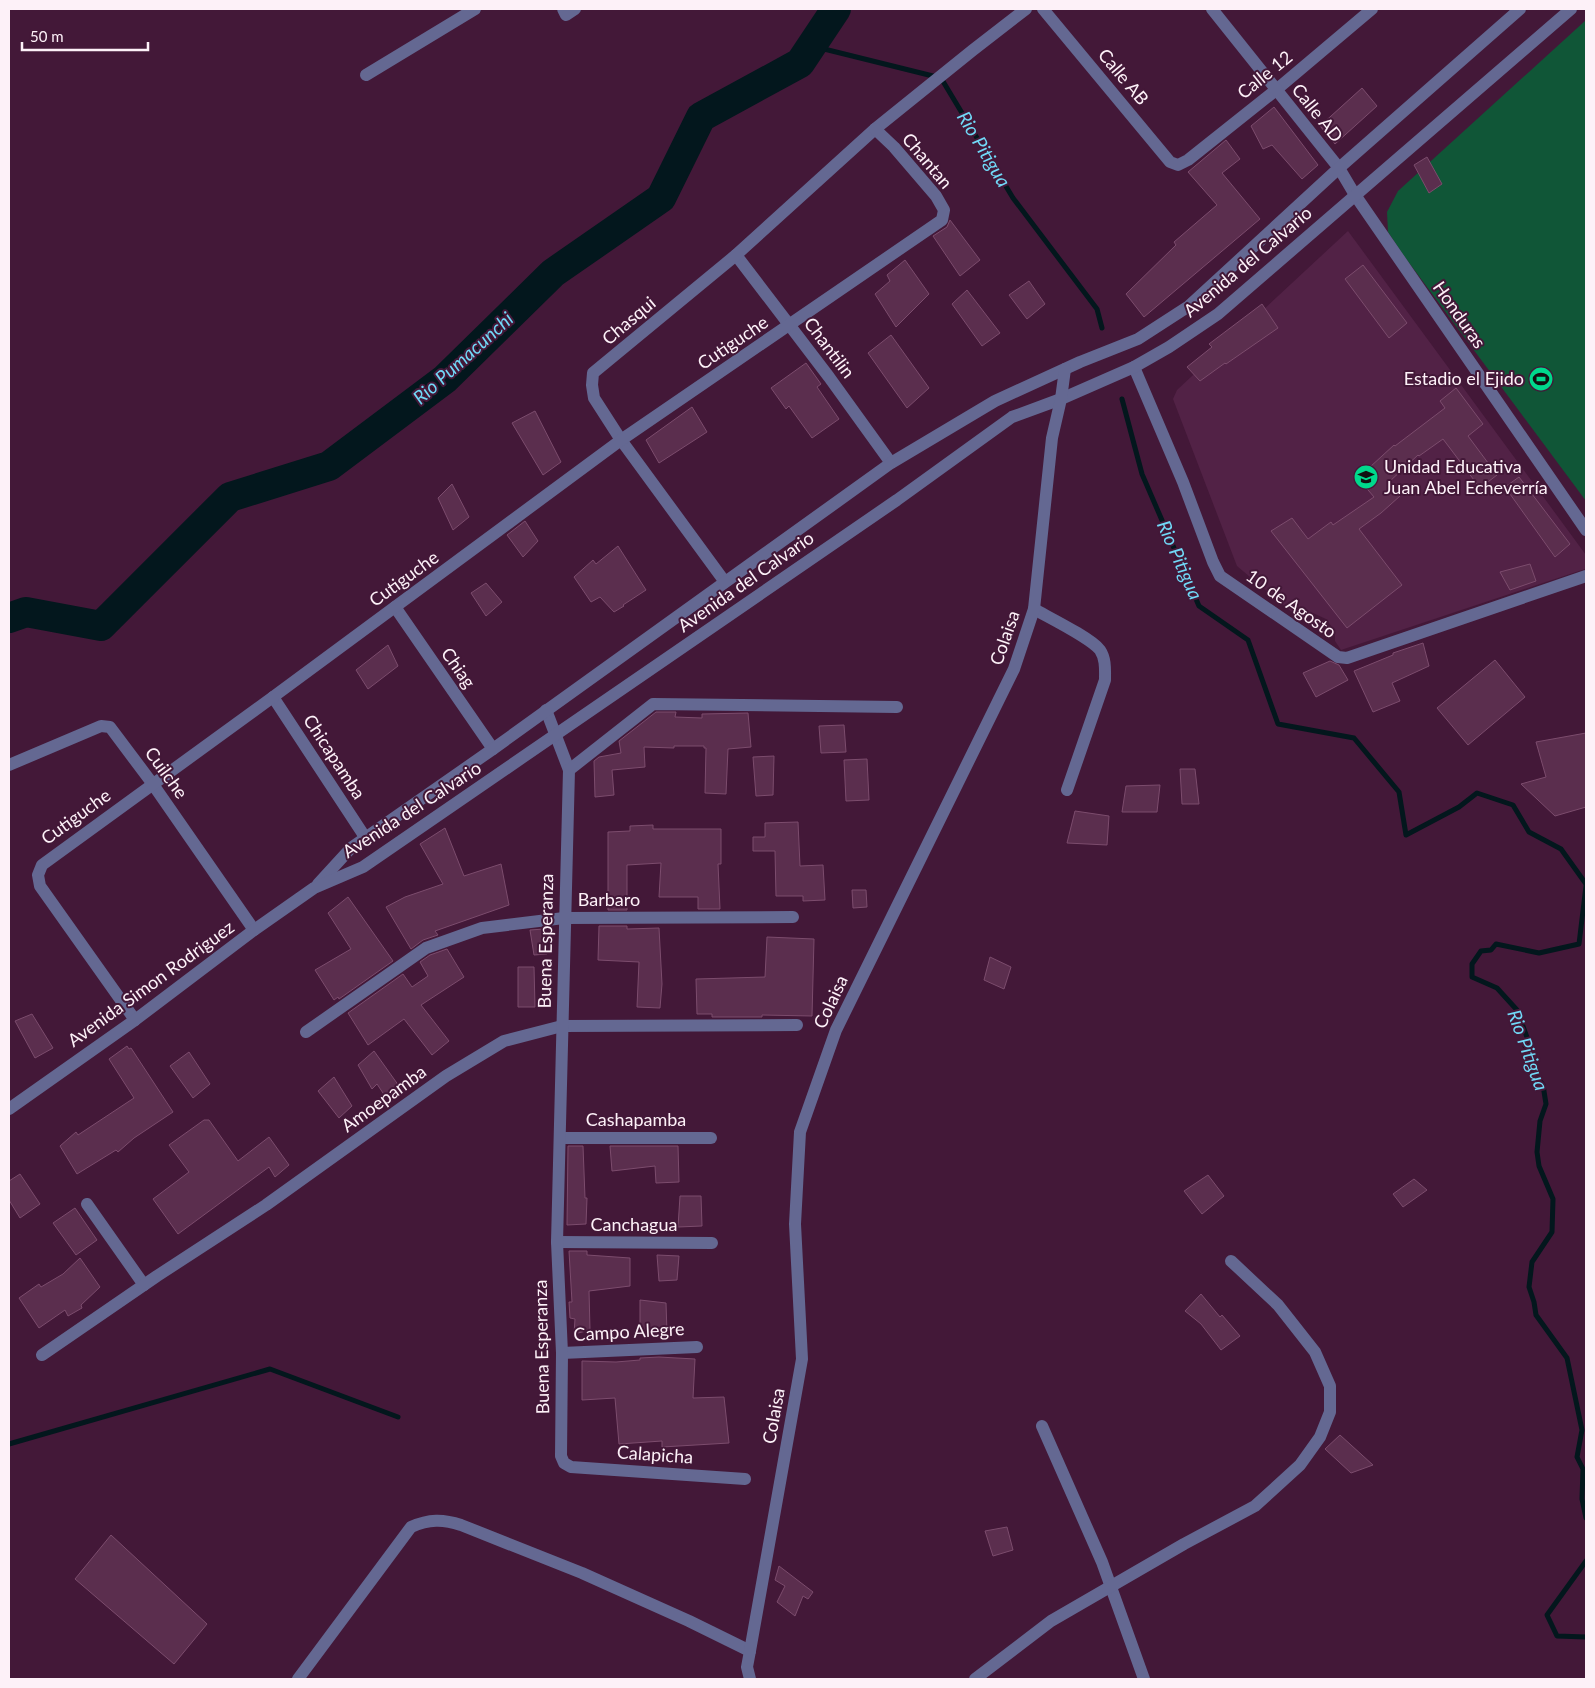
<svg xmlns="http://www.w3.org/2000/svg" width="1595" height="1688" font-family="Lato,sans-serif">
<rect width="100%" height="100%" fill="#431838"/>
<path fill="#522246" d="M1348,231L1586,555V560L1585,569L1341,650L1335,641V634L1332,627L1326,619L1313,613L1304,612L1294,614L1237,566L1173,399L1177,390Z"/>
<path fill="#105637" d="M1586,20V501L1404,256L1388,232L1387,212L1398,191Z"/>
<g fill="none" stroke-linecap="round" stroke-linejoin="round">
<g stroke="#03171d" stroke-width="5">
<path d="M812,46L941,78L1013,198L1097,309L1102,328"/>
<path d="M1122,399L1142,474L1199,606L1248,640L1278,724L1354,738L1399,792L1406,835L1459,807L1477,793L1513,805L1529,832L1561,849L1586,884"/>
<path d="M1586,886L1579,944L1539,953L1496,944L1491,950L1481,951L1472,964V977L1497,988L1517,1010L1528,1040L1525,1046L1530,1053V1068L1543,1085L1546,1104L1540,1121L1537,1152L1539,1166L1553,1199L1552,1232L1532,1262L1529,1287L1534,1302L1536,1315L1567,1358L1582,1430L1577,1457L1583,1469L1582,1499L1586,1518"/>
<path d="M9,1444L270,1369L398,1417"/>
<path d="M1586,1561L1547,1615L1557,1636L1586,1637"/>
</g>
<path stroke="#03171d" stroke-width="30" d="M9,618L26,612L101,626L230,497L329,466L445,379L553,273L661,198L701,117L800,63L836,9"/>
</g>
<g fill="#5b2e4e" stroke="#7c4c6d">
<path d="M1362,88L1377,106L1335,144L1320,126Z"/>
<path d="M1274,107L1318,165L1302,179L1272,145L1263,149L1251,126Z"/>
<path d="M1226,140L1240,159L1222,173L1260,219L1144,317L1126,294L1176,245L1174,242L1217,205L1188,172Z"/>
<path d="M1427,157L1442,184L1429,193L1414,165Z"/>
<path d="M950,220L980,260L960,276L933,236L947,227Z"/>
<path d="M905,260L929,294L896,327L875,294L890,281L887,275Z"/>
<path d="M1363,265L1407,323L1389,338L1345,279Z"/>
<path d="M1029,281L1045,304L1027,319L1009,295Z"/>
<path d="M967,290L1000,333L982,346L952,304Z"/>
<path d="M1262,304L1278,328L1226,364L1225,363L1200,381L1187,367L1212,347L1209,344Z"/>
<path d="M891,335L929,388L907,408L868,353Z"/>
<path d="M806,363L821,384L817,387L839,419L812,438L789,406L786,409L771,388Z"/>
<path d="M1456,388L1483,424L1468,436L1497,475L1480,488L1443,439L1419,456L1418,455L1389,482L1400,496L1381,513L1359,529L1402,585L1347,628L1271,531L1292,518L1308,539L1331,522L1333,525L1374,497L1358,478L1394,445L1395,446L1445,408L1440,401Z"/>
<path d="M692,407L707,432L659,463L646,440Z"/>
<path d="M535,411L561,462L543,475L512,423Z"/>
<path d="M1519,477L1570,544L1555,557L1505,487Z"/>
<path d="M452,484L469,517L453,530L438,498Z"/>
<path d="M525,521L538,541L523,557L507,535Z"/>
<path d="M618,546L646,590L623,605L624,606L614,612L600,597L591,602L574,577L593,560L596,564Z"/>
<path d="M1530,564L1536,581L1510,590L1500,572Z"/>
<path d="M486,583L502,602L486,616L471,593Z"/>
<path d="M1423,643L1429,666L1392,683L1400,701L1373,712L1354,671L1393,655V653Z"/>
<path d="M388,645L398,666L368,689L356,670Z"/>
<path d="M1495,660L1525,697L1468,745L1437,708Z"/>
<path d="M1330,661L1339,665L1348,680L1316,697L1303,673Z"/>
<path d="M656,712H676L675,717L702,718V714L748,713L751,747L728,749L726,794L705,793L706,748H704V746H674V748L644,747L645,767L612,770L614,795L595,797L594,761L599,757L621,753L619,741Z"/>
<path d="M844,725L846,752L821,753L819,726Z"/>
<path d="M1586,733V807L1555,816L1521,784L1546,777L1536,742Z"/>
<path d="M774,756L773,795L756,796L753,757Z"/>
<path d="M867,759L869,800L846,801L844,760Z"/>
<path d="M1180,769H1195L1199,804H1182Z"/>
<path d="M1160,785L1157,812H1122L1126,786Z"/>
<path d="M1075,811L1109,816L1107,845L1067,843Z"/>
<path d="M798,822L800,866L823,865L825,900L803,901V896H776L775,851H753V837H765V823Z"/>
<path d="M653,825V829H721V864H718L720,909H698V897H659L661,863L627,865V910H608V832L630,831V826Z"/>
<path d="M445,828L464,876L501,864L509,905L435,931L438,935L423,940L411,949L386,907L405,897L443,884L420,844Z"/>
<path d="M852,890H866L867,907L853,908Z"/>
<path d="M348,897L393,961L339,999L338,997L334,1000L315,970L351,949L328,913Z"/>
<path d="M599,926H627V929L659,928L662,984L660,1008L637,1007L639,962L598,960Z"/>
<path d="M544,929L547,954L534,955L530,930Z"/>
<path d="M767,937L814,939L812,1016L762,1015V1017H712V1014H697L696,979L765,977Z"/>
<path d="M447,949L464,977L421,1005L449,1041L432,1055L404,1019L368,1045L348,1013L403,974L412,987L428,976L420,962L430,955Z"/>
<path d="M990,957L1011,967L1004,989L984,980Z"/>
<path d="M518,967H534L535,1007H518Z"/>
<path d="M32,1014L53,1048L35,1058L15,1021Z"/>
<path d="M127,1046L129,1049L131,1048L173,1112L134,1138L118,1152L116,1150L77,1174L60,1146L76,1132L78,1135L134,1098L109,1059Z"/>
<path d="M374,1051L399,1086L385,1096L377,1084L372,1089L358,1065Z"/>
<path d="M189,1052L210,1084L193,1098L170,1066Z"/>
<path d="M334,1077L352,1106L339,1118L318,1091Z"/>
<path d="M204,1120H209L238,1161L269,1137L289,1165L275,1177L269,1167L178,1234L153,1199L189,1172L169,1145Z"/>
<path d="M568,1146H583L585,1198H587L586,1224L567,1225Z"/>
<path d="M610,1146H678L679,1182L656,1183L655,1166L612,1171Z"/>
<path d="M20,1174L40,1204L20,1218L9,1200V1181Z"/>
<path d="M1208,1175L1224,1196L1202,1214L1184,1191Z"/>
<path d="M1414,1179L1427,1190L1403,1207L1393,1194Z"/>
<path d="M680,1196H701L702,1226L678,1227Z"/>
<path d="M75,1208L97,1240L76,1255L53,1223Z"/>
<path d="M569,1251H587V1255L630,1258V1286L589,1291L590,1330L574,1334L575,1319L570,1318L569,1302H572Z"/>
<path d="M657,1255L679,1256L677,1280L659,1281Z"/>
<path d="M80,1258L100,1287L81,1305L82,1308L68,1316L65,1310L39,1328L19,1298L39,1284L41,1287L63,1274Z"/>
<path d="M1201,1294L1220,1317L1222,1315L1240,1336L1221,1350L1201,1324L1185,1311Z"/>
<path d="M640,1300L666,1303L667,1333L640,1335Z"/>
<path d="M659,1357L695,1359L693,1398L724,1397L729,1443L662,1447V1441L619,1444L615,1398L582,1400V1361L616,1362L640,1360V1358Z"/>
<path d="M1340,1435L1373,1465L1351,1473L1325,1449Z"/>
<path d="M1007,1527L1013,1550L993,1556L985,1531Z"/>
<path d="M111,1535L207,1624L174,1664L75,1579Z"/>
<path d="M779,1566L813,1592L808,1599L803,1596L795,1616L777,1602L785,1586L775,1580Z"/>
</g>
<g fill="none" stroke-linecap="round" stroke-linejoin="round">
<g stroke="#646892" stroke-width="12">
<path d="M563,9L566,15L575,9"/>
<path d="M1043,9L1170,162L1178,165L1188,160L1276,90L1372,9"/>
<path d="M1212,9L1339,168L1355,195L1586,530"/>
<path d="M366,75L475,9"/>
<path d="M736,255L829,377L891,463"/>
<path d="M1134,367L1183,482L1213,562L1220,576L1338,657L1347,658L1586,576"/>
<path d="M725,582L621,440L594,398L592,385L593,373L736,255L875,129L973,50L1026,9"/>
<path d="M395,607L493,749"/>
<path d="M1034,609C1048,617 1091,638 1100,650C1106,659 1105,670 1105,680L1067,790"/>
<path d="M273,697L365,837"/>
<path d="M546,710L569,770"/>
<path d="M9,765L101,726L110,727L152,783L254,930"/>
<path d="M318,884L351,848L493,749L891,463L995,401L1080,362L1138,339L1189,306L1339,168L1520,9"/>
<path d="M135,1020L40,886L38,875L42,865L273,697L621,440L942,220L944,210L936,196L894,147L875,129"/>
<path d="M306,1032L426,948L482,928L564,918L793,917"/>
<path d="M9,1109L135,1020L254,930L314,888L363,867L897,500L1012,417L1061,399L1134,367L1169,347L1218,314L1571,9"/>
<path d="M560,1138H711"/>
<path d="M87,1204L144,1285"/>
<path d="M557,1242L712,1243"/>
<path d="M562,1353L697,1347"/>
<path d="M42,1355L157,1276L266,1205L446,1076L504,1041L562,1026L797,1025"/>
<path d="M1042,1426L1102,1562L1144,1679"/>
<path d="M745,1479L571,1467L564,1463L561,1456L562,1353L557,1242L569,770L653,704L897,707"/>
<path d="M298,1679L411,1527C429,1519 443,1519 461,1525L582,1573L689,1621L750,1651"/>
<path d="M750,1679L747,1667L750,1651L802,1359L795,1224L800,1132L836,1030L1014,669L1034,609L1052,438L1061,399L1065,369"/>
<path d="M975,1679L1051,1621L1184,1544L1255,1506L1300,1465L1320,1437L1330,1412V1386L1315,1352L1278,1305L1231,1261"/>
</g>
</g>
<defs>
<symbol id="stadium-disc" viewBox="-11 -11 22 22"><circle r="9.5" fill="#00d98c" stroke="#431838"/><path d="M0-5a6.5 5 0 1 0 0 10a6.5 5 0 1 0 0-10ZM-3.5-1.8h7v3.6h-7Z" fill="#111"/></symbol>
<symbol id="school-disc" viewBox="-11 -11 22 22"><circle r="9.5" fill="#00d98c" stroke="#431838"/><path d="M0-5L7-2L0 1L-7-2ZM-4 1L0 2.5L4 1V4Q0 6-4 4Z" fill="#111"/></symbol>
</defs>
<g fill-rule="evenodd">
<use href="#stadium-disc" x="1527" y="365" width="28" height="28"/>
<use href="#school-disc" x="1352" y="463" width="28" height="28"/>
</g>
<g text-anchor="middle" stroke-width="4" stroke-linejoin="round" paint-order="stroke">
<g font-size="18" fill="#fdf1f8" stroke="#431838">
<text transform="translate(1265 75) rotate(-39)" y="6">Calle 12</text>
<text transform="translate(1123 77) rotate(50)" y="6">Calle AB</text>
<text transform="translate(1317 113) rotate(51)" y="6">Calle AD</text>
<text transform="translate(927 161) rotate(50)" y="6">Chantan</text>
<text transform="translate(1248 262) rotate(-40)" y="6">Avenida del Calvario</text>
<text transform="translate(1459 315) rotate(55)" y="6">Honduras</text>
<text transform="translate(629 321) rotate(-40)" y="6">Chasqui</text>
<text transform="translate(733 343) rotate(-34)" y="6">Cutiguche</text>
<text transform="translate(829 348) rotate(53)" y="6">Chantilin</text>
<text transform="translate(404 579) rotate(-36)" y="6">Cutiguche</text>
<text transform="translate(746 582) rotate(-35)" y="6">Avenida del Calvario</text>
<text transform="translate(1291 604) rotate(35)" y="6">10 de Agosto</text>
<text transform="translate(1005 638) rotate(-71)" y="6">Colaisa</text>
<text transform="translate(458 668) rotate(55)" y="6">Chiag</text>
<text transform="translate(334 757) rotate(57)" y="6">Chicapamba</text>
<text transform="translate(166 773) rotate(54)" y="6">Cuilche</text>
<text transform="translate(412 810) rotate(-33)" y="6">Avenida del Calvario</text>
<text transform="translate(76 817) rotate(-36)" y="6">Cutiguche</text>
<text x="609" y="906">Barbaro</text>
<text transform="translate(546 941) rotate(-89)" y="6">Buena Esperanza</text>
<text transform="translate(151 984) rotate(-36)" y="6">Avenida Simon Rodriguez</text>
<text transform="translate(831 1002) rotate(-65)" y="6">Colaisa</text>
<text transform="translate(384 1099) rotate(-36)" y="6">Amoepamba</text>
<text x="636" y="1126">Cashapamba</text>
<text x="634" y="1231">Canchagua</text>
<text transform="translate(629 1332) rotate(-3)" y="6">Campo Alegre</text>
<text transform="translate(542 1347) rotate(-91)" y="6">Buena Esperanza</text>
<text transform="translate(774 1416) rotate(-80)" y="6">Colaisa</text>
<text transform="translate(655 1455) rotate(4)" y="6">Calapicha</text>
</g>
<g font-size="18" fill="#fdf1f8" stroke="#431838" text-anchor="end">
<text x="1524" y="385">Estadio el Ejido</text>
<text x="1384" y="473" text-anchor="start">Unidad Educativa<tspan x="1384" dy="21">Juan Abel Echeverría</tspan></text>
</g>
<g font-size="19" font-style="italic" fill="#71d9f7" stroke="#431838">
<text transform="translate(984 149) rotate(59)" y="7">Rio Pitigua</text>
<text transform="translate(463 358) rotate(-42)" y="7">Rio Pumacunchi</text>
<text transform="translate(1180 560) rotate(66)" y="7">Rio Pitigua</text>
<text transform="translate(1528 1050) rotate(70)" y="7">Rio Pitigua</text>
</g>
</g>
<rect width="1595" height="1688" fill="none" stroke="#fdf1f8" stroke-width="20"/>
<path d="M22 42v8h126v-8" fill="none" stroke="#fdf1f8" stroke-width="2.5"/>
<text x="30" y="42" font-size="15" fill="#fdf1f8" stroke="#431838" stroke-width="4" paint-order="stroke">50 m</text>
</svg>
